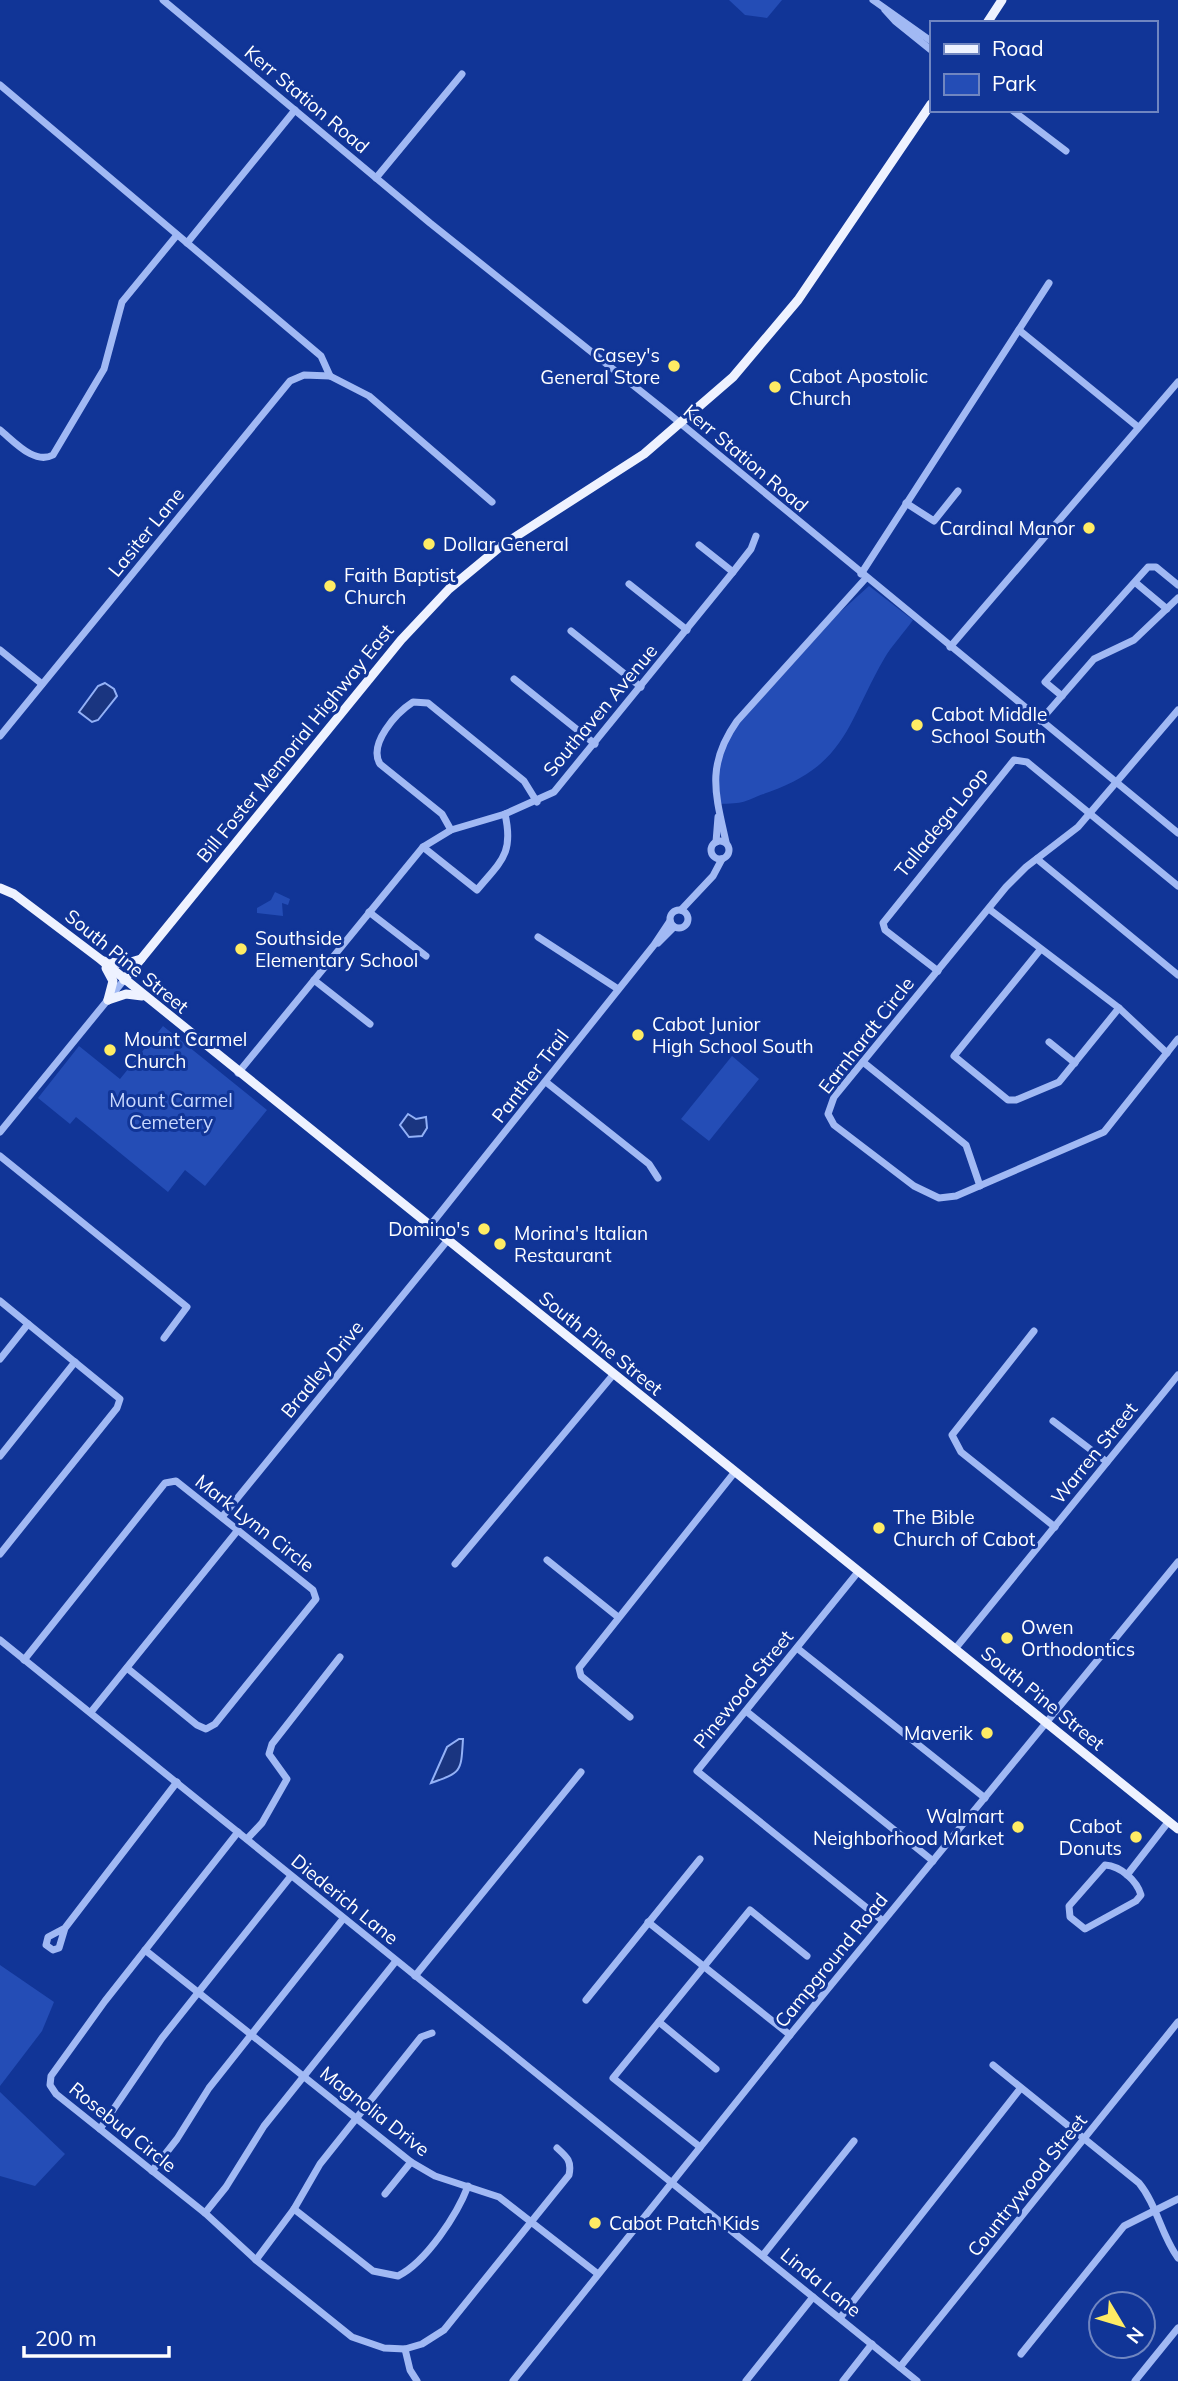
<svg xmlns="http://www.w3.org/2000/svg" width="1178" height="2381" font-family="Mulish,sans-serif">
<rect width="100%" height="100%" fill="#113597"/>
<g fill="#244db6">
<path d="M729,0H782L767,18L745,15Z"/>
<path d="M869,586L913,620C904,633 892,645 884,659C847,723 847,764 769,792C744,801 747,804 718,804L719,755L734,728L839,613Z"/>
<path d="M275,892L290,899L288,905L282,903L283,916L257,913V908L271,900Z"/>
<path d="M163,1026L267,1110L205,1186L185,1170L168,1192L76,1117L70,1124L38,1098L79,1046L120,1079Z"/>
<path d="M732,1056L759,1079L709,1141L681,1119Z"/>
<path d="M0,1965L54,2002L42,2031L0,2086Z"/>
<path d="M0,2092L65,2154L35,2186L0,2176Z"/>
</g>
<g fill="#1a3580" stroke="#93b1f7" stroke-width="2">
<path d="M105,683L114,689L117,696L98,720L92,722L79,712L98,686Z"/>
<path d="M408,1114L416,1119L426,1117L427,1128L422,1136L409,1137L400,1125Z"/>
<path d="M459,1739H463C461,1772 462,1772 431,1783L447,1747Z"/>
</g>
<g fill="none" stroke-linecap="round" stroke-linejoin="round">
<g stroke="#a1b9f4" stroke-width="7">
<path d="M163,0L430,223L668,413L1178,833"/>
<path d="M873,0L931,41"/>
<path d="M885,10L895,21L931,50"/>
<path d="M0,85L321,356L330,376L369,396L492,502"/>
<path d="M1012,110L1066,151"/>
<path d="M376,178L462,74"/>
<path d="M187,243L295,110"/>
<path d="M1019,330L1138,427"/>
<path d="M0,430C14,441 34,465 53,455L104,369L122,302L177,235"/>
<path d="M906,503L934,521L958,491"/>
<path d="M699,545L733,572"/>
<path d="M861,574L1049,283"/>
<path d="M1136,583L1167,609"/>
<path d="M629,584L687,630"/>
<path d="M571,631L641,687"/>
<path d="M950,647L1178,382"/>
<path d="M0,650L42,684"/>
<path d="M514,679L595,744"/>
<path d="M1062,696L1045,682L1148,567H1156L1178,585"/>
<path d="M1178,710L1078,827L1026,867L1006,887L834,1097L828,1114L834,1125L914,1186L939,1198L956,1196L1104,1132L1178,1039"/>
<path d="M1040,721L1094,659L1134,640L1178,598"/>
<path d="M0,736L290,381L304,375L330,376"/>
<path d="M451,830L442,814L380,764C368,744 396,713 413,702L428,703L524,781L537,802"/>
<circle cx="720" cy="850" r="9"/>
<path d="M716,842L718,817"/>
<path d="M726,842C715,793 706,765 737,721L866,578"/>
<path d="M423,847L477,890C501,861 514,854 505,814"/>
<path d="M1037,859L1178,975"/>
<path d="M989,909L1119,1008L1167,1053"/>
<circle cx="679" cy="919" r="9"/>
<path d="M681,910L713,876L722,859"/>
<path d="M369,912L426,956"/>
<path d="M538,937L618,989"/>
<path d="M658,943L674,927"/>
<path d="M1040,950L954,1056L1008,1100H1016L1059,1082L1119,1008"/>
<path d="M938,971L885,930L883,923L1014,760L1027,762L1178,886"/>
<path d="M314,980L370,1024"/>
<path d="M1049,1042L1075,1063"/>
<path d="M863,1062L966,1145L980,1186"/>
<path d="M238,1073L423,847L451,830L505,814L554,792L733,572L751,549L756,536"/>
<path d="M546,1082L649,1164L658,1178"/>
<path d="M0,1132L124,980"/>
<path d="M0,1156L187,1307L164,1338"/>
<path d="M429,1227L654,945L670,921"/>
<path d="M0,1301L120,1399L117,1408L0,1554"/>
<path d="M1034,1331L952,1435L961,1452L1055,1527"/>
<path d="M0,1359L28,1324"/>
<path d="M1053,1421L1107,1462"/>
<path d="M0,1456L75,1362"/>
<path d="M222,1517L447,1241"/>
<path d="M547,1560L618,1617"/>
<path d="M455,1564L613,1375"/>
<path d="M858,1572L697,1771L883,1921"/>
<path d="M0,1640L917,2381"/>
<path d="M797,1648L985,1798"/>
<path d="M955,1649L1178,1375"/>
<path d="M24,1660L165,1483L176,1481L313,1590L316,1599L215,1724L206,1729L197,1725L127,1668"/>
<path d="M746,1711L933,1861"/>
<path d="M91,1712L238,1530"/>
<path d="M630,1717L581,1676L579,1668L734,1473"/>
<path d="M238,1832L105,2001L51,2076L50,2085L56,2094L205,2213L256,2260L352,2337L384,2348L405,2349L422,2344L444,2330L569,2175C572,2161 567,2157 557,2148"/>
<path d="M247,1839L262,1823L287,1779L269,1754L272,1744L340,1657"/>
<path d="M1105,1865C1121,1866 1137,1881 1141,1895L1136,1901L1085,1929L1070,1917L1069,1906Z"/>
<path d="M1127,1875L1169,1821"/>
<path d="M648,1922L790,2035"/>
<path d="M65,1928L59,1948L53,1950L46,1945L48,1937L65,1928L177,1782"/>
<path d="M145,1950L411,2162L435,2176L499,2197L598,2274"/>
<path d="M415,1976L581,1772"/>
<path d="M586,2000L700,1859"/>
<path d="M659,2022L716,2069"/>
<path d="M993,2065L1139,2183C1157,2205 1161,2235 1178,2258"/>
<path d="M100,2129L162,2038L291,1876"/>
<path d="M700,2147L613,2078L750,1910L807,1956"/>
<path d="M152,2171L177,2139L209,2088L343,1919"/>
<path d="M385,2194L411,2162"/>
<path d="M294,2209L373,2271L398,2276C426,2262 457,2215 468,2186"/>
<path d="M205,2213L226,2187L264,2126L396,1961"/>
<path d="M763,2255L854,2141"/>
<path d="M256,2260L294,2209L320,2164L421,2037L432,2033"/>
<path d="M840,2318L1020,2089"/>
<path d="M405,2349L410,2370L417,2381"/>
<path d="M1021,2354L1124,2226L1178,2199"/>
<path d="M900,2367L1178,2022"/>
<path d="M513,2381L790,2035L1178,1562"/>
<path d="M746,2381L813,2297"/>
<path d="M843,2381L872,2344"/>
<path d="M1135,2381L1178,2328"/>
</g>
<g stroke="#eef2ff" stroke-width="9">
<path d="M987,23L1002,0"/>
<path d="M0,888L14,894L100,959L1178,1829"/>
<path d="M103,961L124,964L141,959"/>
<path d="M106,968L113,981L108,1000"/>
<path d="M124,980L401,640L449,589L501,546L644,454L733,377L798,300L931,104"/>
<path d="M108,1000L126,994L142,996"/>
</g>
</g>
<g fill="#ffec64" stroke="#113597" stroke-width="2.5">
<circle cx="674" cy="366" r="7"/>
<circle cx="775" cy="387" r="7"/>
<circle cx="1089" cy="528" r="7"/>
<circle cx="429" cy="544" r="7"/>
<circle cx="330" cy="586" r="7"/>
<circle cx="917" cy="725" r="7"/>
<circle cx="241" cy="949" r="7"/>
<circle cx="638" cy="1035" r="7"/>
<circle cx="110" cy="1050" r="7"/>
<circle cx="484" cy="1229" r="7"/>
<circle cx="500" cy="1244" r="7"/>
<circle cx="879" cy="1528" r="7"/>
<circle cx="1007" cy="1638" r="7"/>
<circle cx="987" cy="1733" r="7"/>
<circle cx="1018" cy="1827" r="7"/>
<circle cx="1136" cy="1837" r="7"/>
<circle cx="595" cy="2223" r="7"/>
</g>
<g text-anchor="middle" stroke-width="6" stroke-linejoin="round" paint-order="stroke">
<g font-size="19" fill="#fff" stroke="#113597">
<text transform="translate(307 99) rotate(40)" y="7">Kerr Station Road</text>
<text transform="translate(746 458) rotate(40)" y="7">Kerr Station Road</text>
<text transform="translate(146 532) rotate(-51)" y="7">Lasiter Lane</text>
<text transform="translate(600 710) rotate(-50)" y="7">Southaven Avenue</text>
<text transform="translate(295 743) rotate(-51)" y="7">Bill Foster Memorial Highway East</text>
<text transform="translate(941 822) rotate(-51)" y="7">Talladega Loop</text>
<text transform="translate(127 961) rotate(39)" y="7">South Pine Street</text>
<text transform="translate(866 1035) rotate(-52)" y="7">Earnhardt Circle</text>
<text transform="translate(530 1076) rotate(-52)" y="7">Panther Trail</text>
<text transform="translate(601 1343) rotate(39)" y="7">South Pine Street</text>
<text transform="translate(322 1369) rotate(-51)" y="7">Bradley Drive</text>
<text transform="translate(1094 1453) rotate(-51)" y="7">Warren Street</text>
<text transform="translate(255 1523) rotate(38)" y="7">Mark Lynn Circle</text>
<text transform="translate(743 1689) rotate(-51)" y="7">Pinewood Street</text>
<text transform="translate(1043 1698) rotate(39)" y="7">South Pine Street</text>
<text transform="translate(345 1899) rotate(39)" y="7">Diederich Lane</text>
<text transform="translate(831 1960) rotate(-51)" y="7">Campground Road</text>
<text transform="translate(375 2111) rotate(38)" y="7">Magnolia Drive</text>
<text transform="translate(123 2127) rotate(39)" y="7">Rosebud Circle</text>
<text transform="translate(1027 2185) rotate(-51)" y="7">Countrywood Street</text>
<text transform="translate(821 2282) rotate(39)" y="7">Linda Lane</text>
</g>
<g font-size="19" fill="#fff" stroke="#113597" text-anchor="start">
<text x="660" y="362" text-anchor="end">Casey's<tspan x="660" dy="22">General Store</tspan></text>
<text x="789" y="383">Cabot Apostolic<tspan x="789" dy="22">Church</tspan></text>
<text x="1075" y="535" text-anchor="end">Cardinal Manor</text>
<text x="443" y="551">Dollar General</text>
<text x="344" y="582">Faith Baptist<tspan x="344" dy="22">Church</tspan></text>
<text x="931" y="721">Cabot Middle<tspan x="931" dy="22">School South</tspan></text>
<text x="255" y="945">Southside<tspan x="255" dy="22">Elementary School</tspan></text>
<text x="652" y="1031">Cabot Junior<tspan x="652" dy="22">High School South</tspan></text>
<text x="124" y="1046">Mount Carmel<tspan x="124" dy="22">Church</tspan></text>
<text x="470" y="1236" text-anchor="end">Domino's</text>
<text x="514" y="1240">Morina's Italian<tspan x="514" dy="22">Restaurant</tspan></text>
<text x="893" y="1524">The Bible<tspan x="893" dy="22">Church of Cabot</tspan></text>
<text x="1021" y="1634">Owen<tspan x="1021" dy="22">Orthodontics</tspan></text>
<text x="973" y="1740" text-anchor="end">Maverik</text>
<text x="1004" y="1823" text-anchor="end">Walmart<tspan x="1004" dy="22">Neighborhood Market</tspan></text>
<text x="1122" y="1833" text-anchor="end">Cabot<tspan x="1122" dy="22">Donuts</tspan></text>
<text x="609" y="2230">Cabot Patch Kids</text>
</g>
<g font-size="19" fill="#c9d8fe" stroke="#113597">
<text x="171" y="1107">Mount Carmel<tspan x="171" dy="22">Cemetery</tspan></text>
</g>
</g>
<rect x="930" y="21" width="228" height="91" fill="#113597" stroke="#7086c1" stroke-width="2"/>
<rect x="944" y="44" width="35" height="10" fill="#eef2ff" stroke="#7086c1" stroke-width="2"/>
<text x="992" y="56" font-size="21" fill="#ffffff">Road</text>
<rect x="944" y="74" width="35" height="21" fill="#244db6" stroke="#7086c1" stroke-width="2"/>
<text x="992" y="91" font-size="21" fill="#ffffff">Park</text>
<g transform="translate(1122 2325) rotate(128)"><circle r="33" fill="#113597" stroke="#7086c1" stroke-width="2"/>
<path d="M0-5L12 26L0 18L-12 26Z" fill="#ffec64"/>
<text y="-10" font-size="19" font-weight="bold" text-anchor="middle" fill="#ffffff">N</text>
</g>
<path d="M24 2346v10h145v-10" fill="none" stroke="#ffffff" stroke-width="3.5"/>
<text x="35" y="2346" font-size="21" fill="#ffffff" stroke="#113597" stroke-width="5" paint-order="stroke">200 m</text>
</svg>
